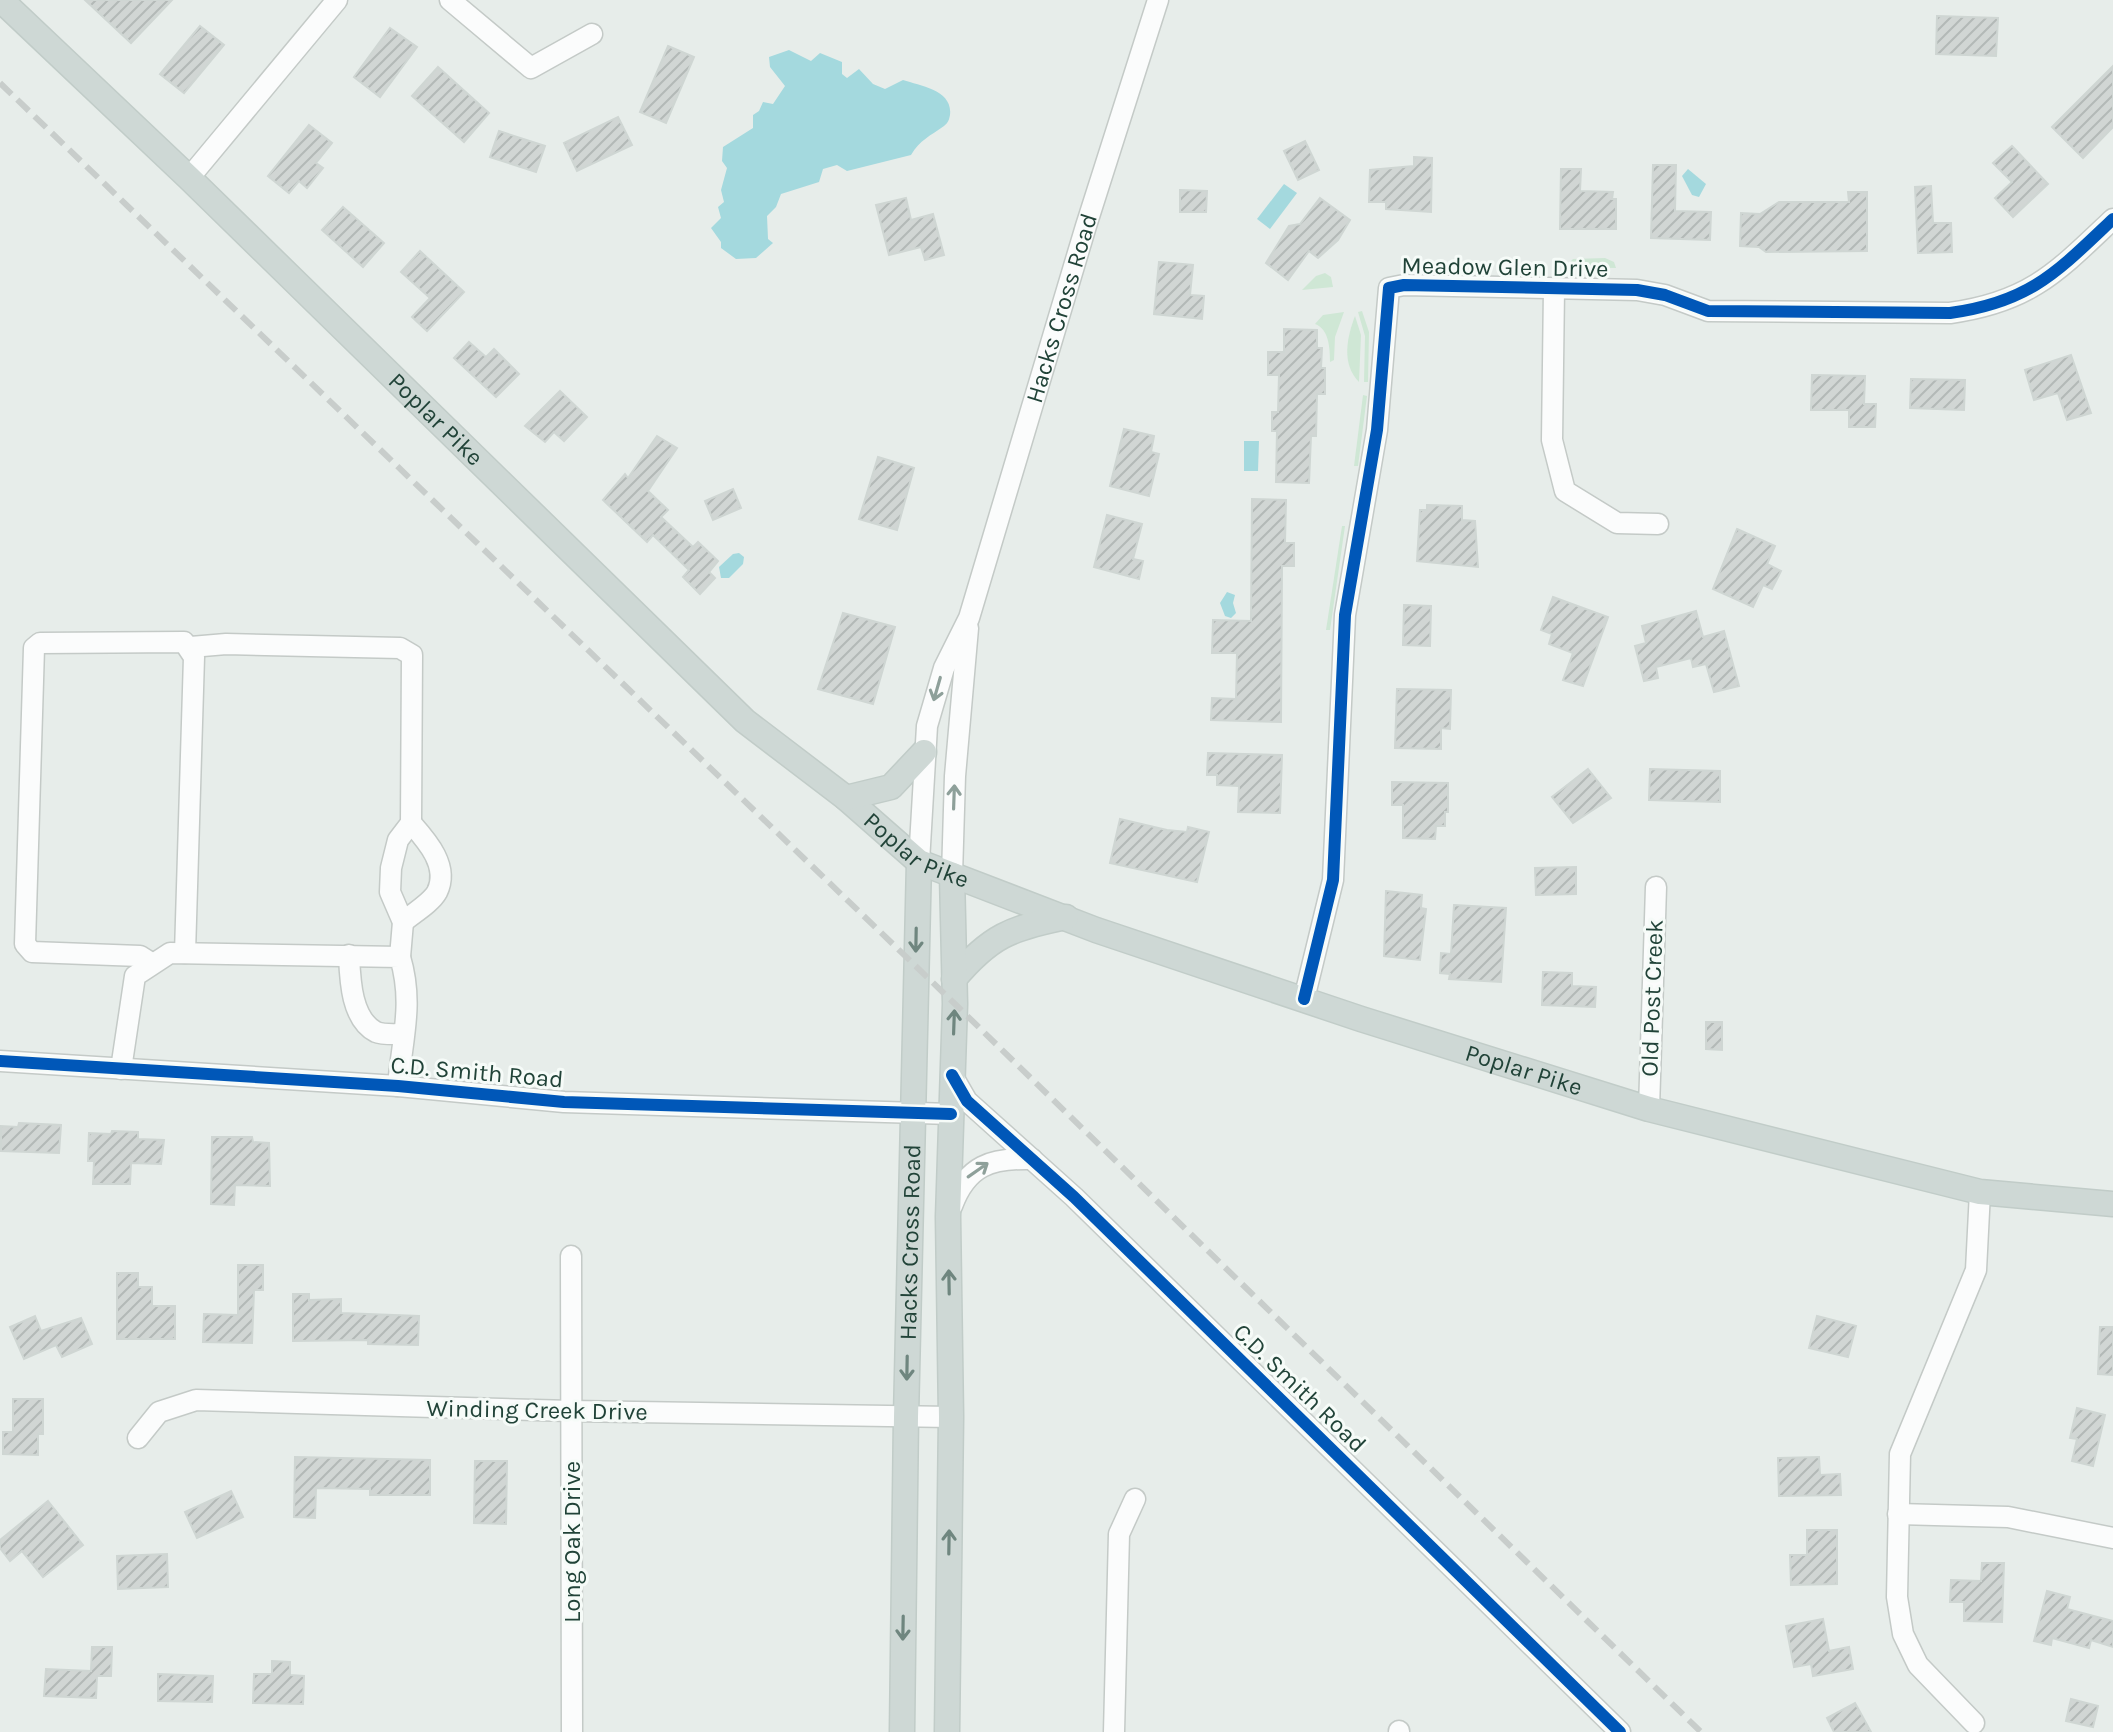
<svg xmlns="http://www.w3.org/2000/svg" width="2113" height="1732" font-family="Karla,sans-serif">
<defs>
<pattern id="building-hatch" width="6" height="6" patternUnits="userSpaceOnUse" patternTransform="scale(2)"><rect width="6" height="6" fill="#d1d6d4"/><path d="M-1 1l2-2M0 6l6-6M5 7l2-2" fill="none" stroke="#b3b9b7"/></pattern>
</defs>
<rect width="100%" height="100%" fill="#e7edea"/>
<g fill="#cfe7d5">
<path d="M1605,258L1614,262L1616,268L1565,267L1573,259Z"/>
<path d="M1325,273L1331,277L1333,287L1302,290L1316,276Z"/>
<path d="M1362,311L1369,332L1368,382H1364L1365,336L1358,312Z"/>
<path d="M1344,312L1335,337L1334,360L1330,362C1330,348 1329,329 1315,324L1323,315Z"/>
<path d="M1355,316L1361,335L1359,382C1341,364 1347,337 1355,316Z"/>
<path d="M1363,395L1367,396L1358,466H1354Z"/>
<path d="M1342,526H1345L1330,630H1326Z"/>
</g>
<g fill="#a4d9de">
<path d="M789,50L811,61L820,53L842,62V74L847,78L859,69L873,84L885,89L903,80C921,86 953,90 950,115C949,120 948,123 944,126C930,136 920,140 911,155L847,171L837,165L823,169L819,182L781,194L776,207L767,216L768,239L773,243L756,258L736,259L721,248V242L711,228L721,218L718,207L724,202L721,190L727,168L722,161L723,147L753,128V115L759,111L763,102L773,104L785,86L770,67L769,57Z"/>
<path d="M1688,169L1706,184L1699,197L1692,195L1682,176Z"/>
<path d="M1284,184L1297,193L1270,229L1257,219Z"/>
<path d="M1244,441H1259L1258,471H1244Z"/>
<path d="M739,553L744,557L743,564L729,578H721L719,567L733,554Z"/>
<path d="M1227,592L1235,595L1233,603L1236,613L1231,618L1225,616L1220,603Z"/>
</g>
<g fill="url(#building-hatch)" stroke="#cfd6d3" stroke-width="2">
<path d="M85,0H172L131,43Z"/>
<path d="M1937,16L1998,18L1996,56L1936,54Z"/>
<path d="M200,26L224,45L184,93L160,74Z"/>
<path d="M390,28L417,47L380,97L354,77Z"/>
<path d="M668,46L694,57L666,123L640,112Z"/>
<path d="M2113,66V127L2083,158L2052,127Z"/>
<path d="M438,67L489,113L464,142L412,96Z"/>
<path d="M618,117L632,145L577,171L564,143Z"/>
<path d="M309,125L332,143L316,163L323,168L307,188L299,181L289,193L268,176Z"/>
<path d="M499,131L545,146L536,172L490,157Z"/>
<path d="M1305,141L1319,170L1298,180L1284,151Z"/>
<path d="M2012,146L2048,184L2013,217L1995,198L2012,182L1993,163Z"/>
<path d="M1414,157L1432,158L1431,212L1386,209V202H1369L1370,170L1414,166Z"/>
<path d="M1653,165H1676L1675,211L1711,212L1710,240L1651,238Z"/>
<path d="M1561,169H1581L1580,191L1613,192L1612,199H1616V229H1560Z"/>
<path d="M1931,186L1933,223H1951L1952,252L1918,253L1915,187Z"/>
<path d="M1180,190L1207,191L1206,212H1180Z"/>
<path d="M1848,192H1867V251L1766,252L1759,247L1740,246L1741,213L1760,214L1779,202H1849Z"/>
<path d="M906,198L911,220L933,214L944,255L925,260L921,247L889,255L876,205Z"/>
<path d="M1320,198L1350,220L1338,240L1318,258L1309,251L1288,280L1266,263L1289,226L1300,224Z"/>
<path d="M343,207L384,243L363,267L322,230Z"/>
<path d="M420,251L464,292L427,331L412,317L430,298L401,272Z"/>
<path d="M1159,262L1193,265L1190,295L1204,296L1202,319L1154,314Z"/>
<path d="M1284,329L1317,330V348H1322L1321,368H1325V394H1317L1316,436H1311L1309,483L1276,482L1277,431H1272V412H1278L1279,375H1268V352H1284Z"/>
<path d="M469,342L486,357L494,349L519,374L496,397L454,358Z"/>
<path d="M2071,355L2091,413L2067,420L2058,393L2034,400L2025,370Z"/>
<path d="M1812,375L1865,376L1864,404H1876L1875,427H1849V410H1811Z"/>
<path d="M1911,379L1965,380L1964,410L1910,408Z"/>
<path d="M560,391L587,417L564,441L554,432L545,442L525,426Z"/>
<path d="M1124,429L1154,436L1151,452L1159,454L1149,496L1110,486Z"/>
<path d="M657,436L677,448L648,491L668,510L661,517L693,547L698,542L718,561L709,572L715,578L700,594L683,577L689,570L653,535L647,542L603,500L625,474L628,478Z"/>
<path d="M878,457L914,468L897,530L859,519Z"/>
<path d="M733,489L741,508L713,520L705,501Z"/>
<path d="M1252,499L1286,500L1285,543H1294V566H1282L1281,722L1211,720L1212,698L1236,699L1237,653H1212L1213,620L1251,621Z"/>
<path d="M1427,505L1462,506V520L1475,521L1478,567L1417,561L1420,510H1427Z"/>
<path d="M1107,515L1142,524L1133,559L1143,561L1139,579L1094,567Z"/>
<path d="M1737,529L1775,546L1767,564L1781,571L1772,589L1763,585L1753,607L1713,589Z"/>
<path d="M1553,597L1608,617L1583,686L1563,680L1573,653L1549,644L1552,634L1541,630Z"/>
<path d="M1404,605L1431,606L1430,646L1403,645Z"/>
<path d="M1696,611L1703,637L1724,631L1739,686L1714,692L1706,664L1693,667L1691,658L1656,667L1658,678L1644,681L1635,646L1646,643L1642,626Z"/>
<path d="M843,613L895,627L873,704L818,689Z"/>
<path d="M1397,689L1451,690L1450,729L1441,728V749L1395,748Z"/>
<path d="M1208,753L1282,755L1280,813L1238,812L1239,786L1217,785V775H1207Z"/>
<path d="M1588,769L1611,798L1573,823L1552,797Z"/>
<path d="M1650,769L1720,771V802L1649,800Z"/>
<path d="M1392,782L1448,783V812H1445V826H1436L1435,839L1403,838V805H1392Z"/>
<path d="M1120,819L1167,830L1187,832L1188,827L1209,832L1197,882L1110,863Z"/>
<path d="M1576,867V894L1536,895L1535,868Z"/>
<path d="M1386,891L1422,895L1421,908L1426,909L1420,960L1384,956Z"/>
<path d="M1454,905L1506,908L1501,982L1449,979L1450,974L1440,973L1441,953L1451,954Z"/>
<path d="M1543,972L1572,973V986L1596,987L1595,1007L1542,1005Z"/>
<path d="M1706,1022H1722V1050L1706,1049Z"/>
<path d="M19,1123L61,1125L59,1153L1,1151V1126L18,1127Z"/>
<path d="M112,1131L138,1132V1139L164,1140L161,1164L131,1163L130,1184H93L94,1161H88L89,1133L111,1134Z"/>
<path d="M212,1137H252L253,1142L269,1143L270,1186L235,1185L234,1205L211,1204Z"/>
<path d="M238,1265H263V1290H254L252,1343L203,1342L204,1314L238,1315Z"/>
<path d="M117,1273H138V1287H152V1306H175V1339H117Z"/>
<path d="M293,1294H309V1300L341,1299V1313L419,1316L418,1345L368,1344V1340L293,1341Z"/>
<path d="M35,1316L41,1331L81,1318L92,1344L62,1357L56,1345L24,1359L10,1327Z"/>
<path d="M1817,1316L1856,1326L1848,1357L1809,1348Z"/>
<path d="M2100,1327H2113V1375L2098,1374Z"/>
<path d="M13,1399H43V1434H38V1455L3,1454V1432H13Z"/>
<path d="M2077,1408L2105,1415L2093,1466L2072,1461L2077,1439L2070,1438Z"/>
<path d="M295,1457L430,1460V1495H370V1489L316,1488L315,1518L294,1517Z"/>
<path d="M1819,1457L1820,1475L1840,1474L1841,1495L1779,1496L1778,1458Z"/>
<path d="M475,1461H507L506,1524L474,1523Z"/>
<path d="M231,1491L243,1517L197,1538L185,1512Z"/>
<path d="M48,1501L83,1545L43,1577L22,1551L10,1561L0,1548V1540Z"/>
<path d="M1807,1530H1837V1584L1791,1585L1790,1555H1807Z"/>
<path d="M167,1554L168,1587L118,1589L117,1556Z"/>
<path d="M1982,1563H2004L2002,1622L1964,1621V1602H1950L1951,1580L1981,1581Z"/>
<path d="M2047,1591L2070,1597L2067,1609L2113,1621V1647L2091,1640L2089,1648L2052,1638L2051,1645L2034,1641Z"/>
<path d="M1823,1619L1829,1651L1849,1647L1853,1669L1813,1676L1811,1664L1794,1667L1786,1626Z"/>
<path d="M92,1647H112L111,1676H97L96,1698L44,1696L46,1669L91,1671Z"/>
<path d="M272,1661L290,1662V1675L304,1676L303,1704L253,1703L254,1674H272Z"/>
<path d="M158,1674L213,1676L212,1702L158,1701Z"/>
<path d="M2071,1699L2098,1706L2093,1727L2066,1721Z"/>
<path d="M1855,1703L1871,1732H1834L1827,1718Z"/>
</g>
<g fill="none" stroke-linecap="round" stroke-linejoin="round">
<defs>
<g id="minor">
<path d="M450,0L531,68L592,34"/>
<path d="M189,178L337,0"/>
<path d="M1554,289L1552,440L1565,491L1617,523L1658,524"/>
<path d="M191,647L226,644L400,648L412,655L411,823L398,840L391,868L390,892L403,922L400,957"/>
<path id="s1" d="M919,862L927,726L944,668L969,618L1086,226L1158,0"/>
<path d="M952,875L955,776L968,628"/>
<path d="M403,922C412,914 431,903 437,892C450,866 426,840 411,823"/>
<path d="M349,955C350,979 351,1019 376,1032C383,1035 395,1034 403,1034"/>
<path d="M151,963L140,956L32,952L25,944L34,648L40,643L184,642L194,657L185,953"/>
<path d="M1304,999L1333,880L1345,615L1377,430L1389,288L1404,285L1637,290L1665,295L1708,311L1950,313C2030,302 2057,272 2113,219"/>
<path d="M0,1061L398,1086L564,1102L951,1114"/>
<path d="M121,1069L135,976L170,953L400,957C414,1004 402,1038 398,1086"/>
<path d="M952,1075L967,1101L1074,1197L1620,1732"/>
<path d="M1649,1109L1656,887"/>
<path d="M952,1206C967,1165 991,1158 1032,1159"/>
<path d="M571,1256L572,1732"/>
<path d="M138,1438L159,1412L196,1400L571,1411L951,1417"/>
<path d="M1898,1514L2008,1517L2113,1538"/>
<path d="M1974,1723L1918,1665L1903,1634L1897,1597L1900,1454L1976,1270L1980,1192"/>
<path d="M1114,1732L1119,1534L1135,1499"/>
<path d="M1399,1732V1731"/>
</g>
<g id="major">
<path id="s2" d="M1,0L189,178L745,721L846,798L919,862L1096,930L1361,1019L1649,1109L1980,1192L2113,1204"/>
<path d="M846,798L891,787L924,752"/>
<path d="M954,979C990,936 1011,928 1066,917"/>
<path id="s3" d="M902,1732L906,1417L919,862"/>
<path d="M947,1732L951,1417L948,1217L955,1004L952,875"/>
</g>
</defs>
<use href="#minor" stroke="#c4cac7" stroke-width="23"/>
<use href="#major" stroke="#c1ccc8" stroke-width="27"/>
<use href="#minor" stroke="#fbfcfc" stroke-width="20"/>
<use href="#major" stroke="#ced8d5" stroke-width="24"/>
<path stroke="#c8cdcb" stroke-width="6" stroke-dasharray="16 8" stroke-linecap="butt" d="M0,83L955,1004L1701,1732"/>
<defs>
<g id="cycleway">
<path d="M1304,999L1333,880L1345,615L1377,430L1389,288L1404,285L1637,290L1665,295L1708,311L1950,313C2030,302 2057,272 2113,219"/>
<path d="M0,1061L398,1086L564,1102L951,1114"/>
<path d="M952,1075L967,1101L1074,1197L1620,1732"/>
</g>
</defs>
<use href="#cycleway" stroke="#f6fbf8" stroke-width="17"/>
<use href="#cycleway" stroke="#0057b8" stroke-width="12"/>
</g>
<defs><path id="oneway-shaft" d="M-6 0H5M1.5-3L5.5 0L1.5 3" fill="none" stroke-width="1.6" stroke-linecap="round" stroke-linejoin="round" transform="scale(2)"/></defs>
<g stroke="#8ea09a">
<use href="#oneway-shaft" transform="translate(937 689) rotate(106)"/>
<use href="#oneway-shaft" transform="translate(954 797) rotate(-88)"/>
<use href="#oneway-shaft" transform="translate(978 1170) rotate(-35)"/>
</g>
<g stroke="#6f867f">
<use href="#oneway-shaft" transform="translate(916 940) rotate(91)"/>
<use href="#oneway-shaft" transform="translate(954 1022) rotate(-88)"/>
<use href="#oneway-shaft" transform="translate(949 1282) rotate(-91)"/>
<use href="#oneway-shaft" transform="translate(907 1368) rotate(91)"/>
<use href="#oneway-shaft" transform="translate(949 1542) rotate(-89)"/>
<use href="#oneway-shaft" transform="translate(903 1628) rotate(91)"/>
</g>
<g text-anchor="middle" stroke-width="6" stroke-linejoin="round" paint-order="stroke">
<g font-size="24" fill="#214338" stroke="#f6fbf8">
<text transform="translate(1505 267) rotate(1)" y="8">Meadow Glen Drive</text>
<text dy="8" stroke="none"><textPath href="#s1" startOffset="576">Hacks Cross Road</textPath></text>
<text dy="8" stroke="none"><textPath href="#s2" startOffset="604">Poplar Pike</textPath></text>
<text dy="8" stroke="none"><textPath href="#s2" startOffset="1252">Poplar Pike</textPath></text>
<text transform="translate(1652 998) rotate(-88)" y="8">Old Post Creek</text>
<text dy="8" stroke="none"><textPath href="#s2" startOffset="1900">Poplar Pike</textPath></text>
<text transform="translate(477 1072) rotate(5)" y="8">C.D. Smith Road</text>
<text dy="8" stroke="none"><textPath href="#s3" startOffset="490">Hacks Cross Road</textPath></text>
<text transform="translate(1300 1388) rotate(44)" y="8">C.D. Smith Road</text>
<text transform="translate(537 1410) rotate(1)" y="8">Winding Creek Drive</text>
<text transform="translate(572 1542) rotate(-90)" y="8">Long Oak Drive</text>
</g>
</g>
</svg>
